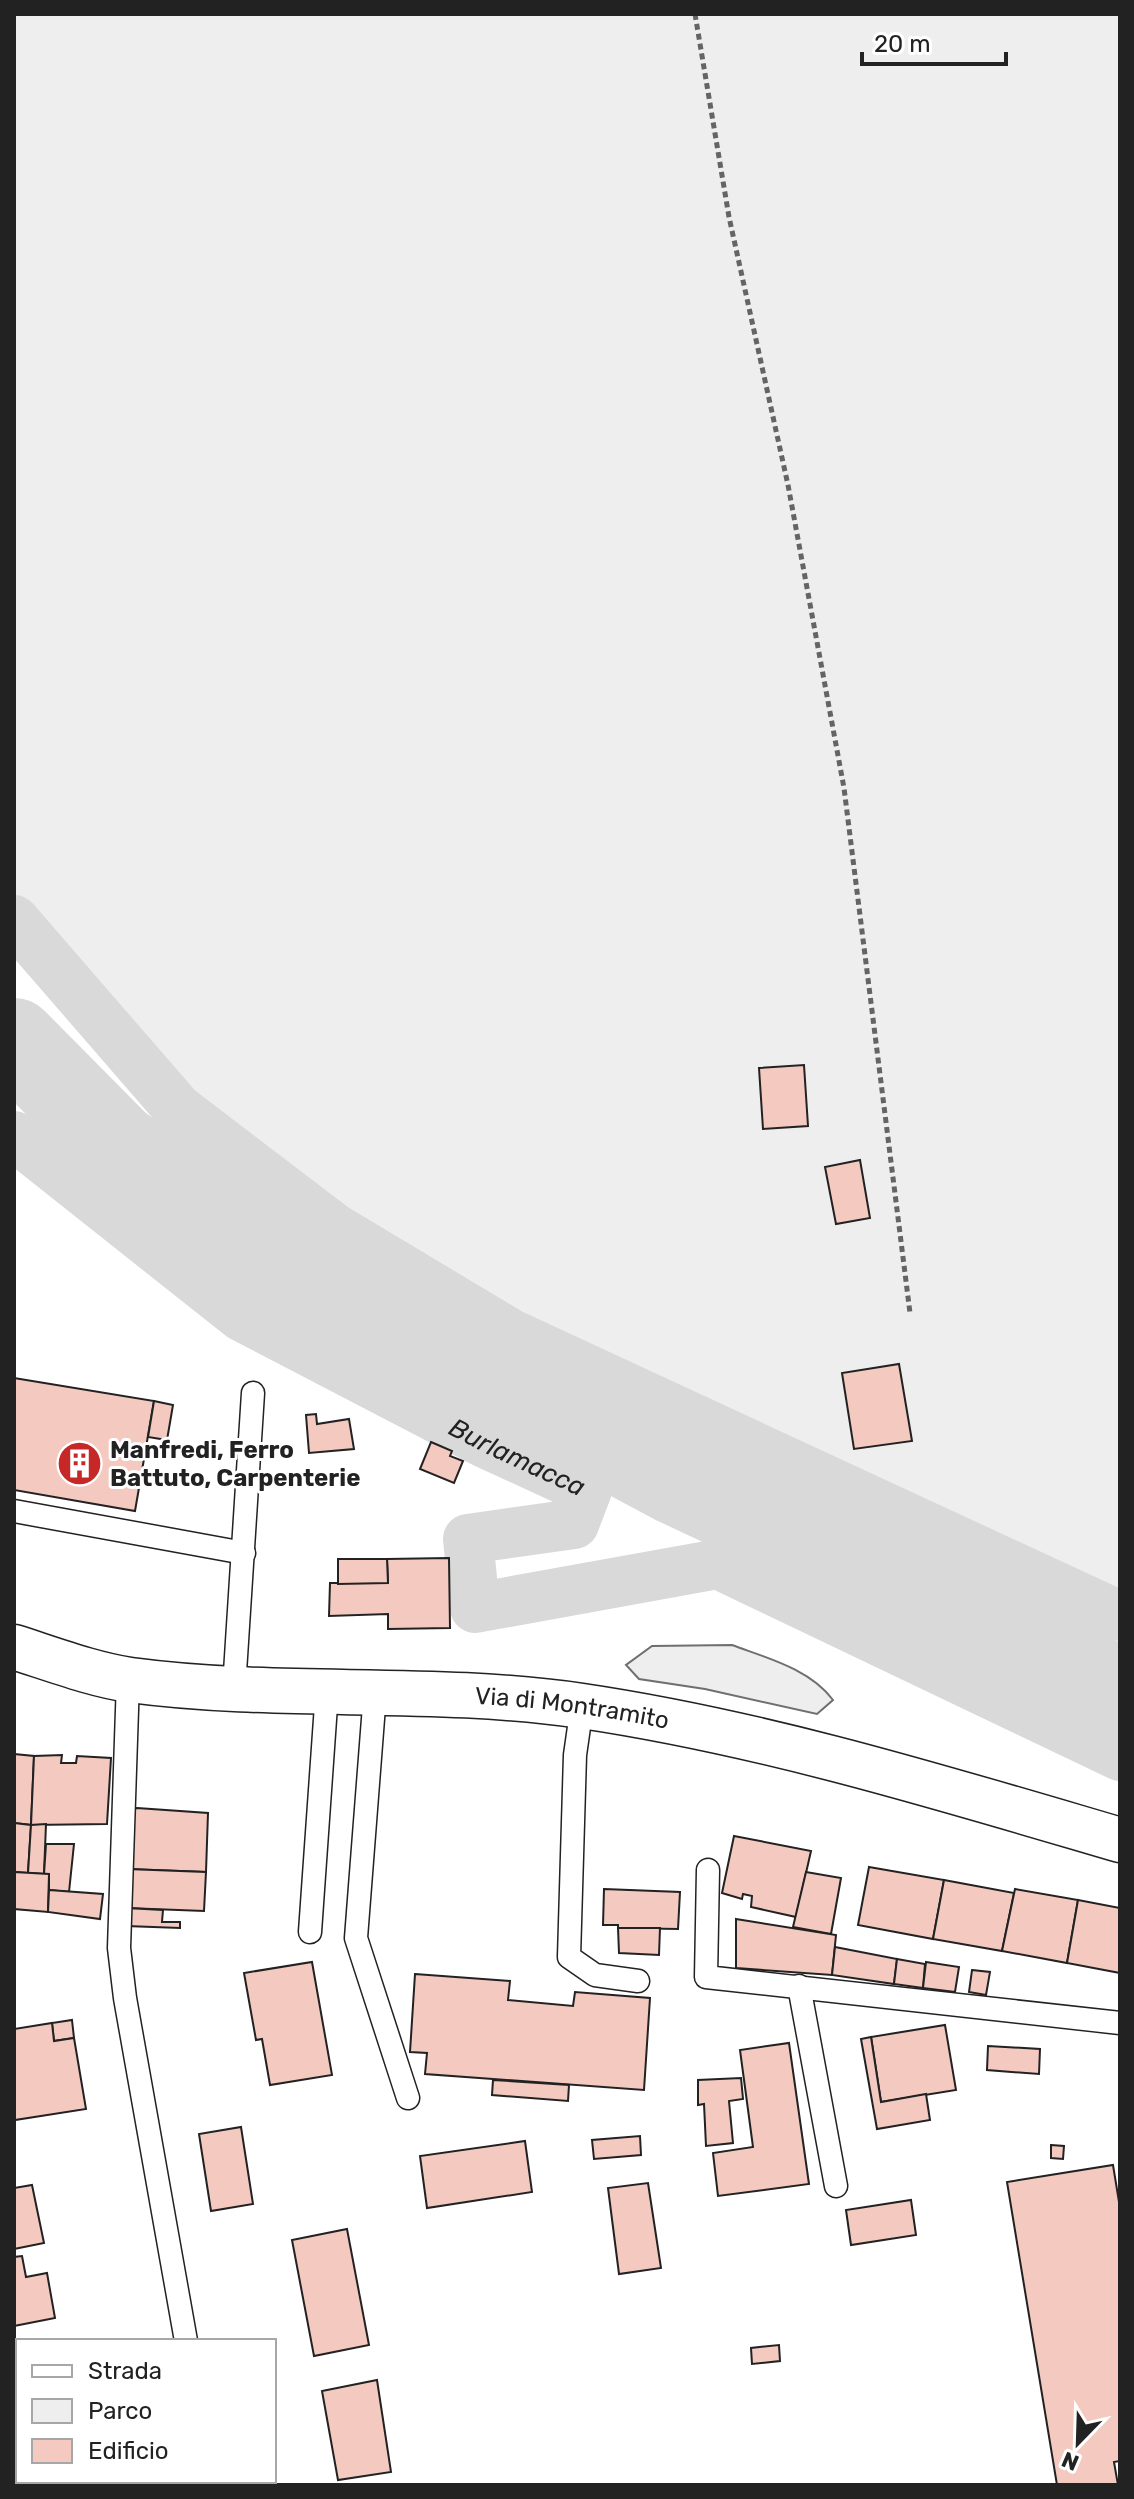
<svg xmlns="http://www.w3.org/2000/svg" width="1134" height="2499" font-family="Rubik,sans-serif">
<rect width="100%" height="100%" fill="#fff"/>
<g fill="#eee" stroke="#6f6f6f" stroke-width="2">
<path d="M14,14H1120V1616L511,1334L334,1228L178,1109L14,920Z"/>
<path d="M732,1645C767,1658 810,1669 833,1700L817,1714L705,1689L639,1679L626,1665L652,1646Z"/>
</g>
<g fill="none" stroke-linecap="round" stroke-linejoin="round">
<g stroke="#d9d9d9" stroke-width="50">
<path d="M14,920L178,1109L334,1228L511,1334L1120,1616"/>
<path id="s1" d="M14,1136L241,1316L485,1443L587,1490L574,1524L468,1539L475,1608L718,1564L1120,1756"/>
</g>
<path stroke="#d9d9d9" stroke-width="86" d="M14,1041L117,1145L317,1290L676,1482L1120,1690"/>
</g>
<g fill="#f3c9c0" stroke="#222" stroke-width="2">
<path d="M804,1065L808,1126L763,1129L759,1068Z"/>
<path d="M860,1160L870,1218L836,1224L825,1167Z"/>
<path d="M899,1364L912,1441L854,1449L842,1373Z"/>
<path d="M14,1378L154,1401L135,1511L14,1490Z"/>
<path d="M154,1401L173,1405L167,1440L148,1437Z"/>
<path d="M316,1414L317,1424L349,1419L354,1449L309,1453L306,1415Z"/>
<path d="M431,1442L452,1451L450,1456L463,1461L454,1483L420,1469Z"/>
<path d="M449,1558L450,1628L388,1629V1614L329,1616L330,1583H388L387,1559Z"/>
<path d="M338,1559H387L388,1583L338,1584Z"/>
<path d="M14,1754L34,1756L31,1825L14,1823Z"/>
<path d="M62,1755L61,1763H76L77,1756L111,1758L107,1824L31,1825L34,1756Z"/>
<path d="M137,1808L208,1813L206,1872L127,1869L130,1810Z"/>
<path d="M14,1823L31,1825L28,1873L14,1872Z"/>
<path d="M46,1824L44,1874L28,1873L31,1825Z"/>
<path d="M734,1836L811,1851L796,1917L751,1907L752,1896L743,1894L742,1899L722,1893Z"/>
<path d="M46,1844H74L69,1892L49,1890V1874H44Z"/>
<path d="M869,1867L944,1880L933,1939L858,1925Z"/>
<path d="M127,1869L206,1872L204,1911L126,1908Z"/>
<path d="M14,1872L49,1874L48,1912L14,1909Z"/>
<path d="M806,1872L841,1878L831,1934L793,1927Z"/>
<path d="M944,1880L1014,1893L1002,1951L933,1939Z"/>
<path d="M604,1889L680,1892L678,1929L618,1928V1925H603Z"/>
<path d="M1015,1889L1078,1900L1067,1963L1002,1951Z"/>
<path d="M49,1890L103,1894L100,1919L48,1912Z"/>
<path d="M1078,1900L1120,1908V1973L1067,1963Z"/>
<path d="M126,1908L163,1910L162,1922H180V1928L126,1926Z"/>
<path d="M736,1919L836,1935L832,1975L736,1968Z"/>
<path d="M618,1928H660L659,1955L619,1953Z"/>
<path d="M835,1947L897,1959L894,1984L832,1975Z"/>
<path d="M897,1959L925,1964L923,1988L894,1984Z"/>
<path d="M312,1962L332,2075L270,2085L262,2039L256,2040L244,1973Z"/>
<path d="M926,1962L959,1967L955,1992L923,1988Z"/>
<path d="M972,1970L990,1972L986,1995L969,1992Z"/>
<path d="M415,1974L510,1981L508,2000L573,2006L575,1992L650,1998L644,2090L425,2074L427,2053L410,2052Z"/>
<path d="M72,2020L74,2038L54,2041L52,2023Z"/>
<path d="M52,2023L54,2041L74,2038L86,2109L15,2120L14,2029Z"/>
<path d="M945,2025L956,2090L881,2102L871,2037Z"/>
<path d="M871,2037L881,2102L926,2094L930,2120L877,2129L861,2039Z"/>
<path d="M789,2043L809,2184L718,2196L713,2153L753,2147L740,2050Z"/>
<path d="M988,2046L1040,2049L1039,2074L987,2070Z"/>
<path d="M741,2078L743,2099L729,2101L733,2143L706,2146L704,2104L698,2105V2080Z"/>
<path d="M493,2080L569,2085L568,2101L492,2095Z"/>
<path d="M241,2127L253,2204L211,2211L199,2134Z"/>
<path d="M640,2136L641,2155L594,2159L592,2140Z"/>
<path d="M525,2141L532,2192L427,2208L420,2156Z"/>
<path d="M1051,2145L1064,2146L1063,2159L1051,2158Z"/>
<path d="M1113,2165L1120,2208V2461L1114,2462L1118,2485H1057L1007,2182Z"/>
<path d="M648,2183L661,2268L619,2274L608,2188Z"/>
<path d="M32,2185L44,2243L14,2249V2188Z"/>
<path d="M911,2200L916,2235L851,2245L846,2210Z"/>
<path d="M347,2229L369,2345L314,2356L292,2240Z"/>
<path d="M22,2256L26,2277L47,2273L55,2318L14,2326V2257Z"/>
<path d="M779,2345L780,2361L752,2364L751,2348Z"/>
<path d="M377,2380L391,2472L338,2480L322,2391Z"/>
</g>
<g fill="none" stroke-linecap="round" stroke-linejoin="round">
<defs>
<g id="service">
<path d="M14,1511L244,1553"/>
<path d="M128,1680L119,1948L125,1998L186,2341"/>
<path d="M234,1688L253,1393"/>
<path d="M375,1693L356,1938L408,2098"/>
<path d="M582,1706L575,1755L569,1957L595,1975L638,1981"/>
<path d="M708,1870L706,1977L1120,2023"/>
<path d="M310,1932L327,1691"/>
<path d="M799,1986L836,2186"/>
<path d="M211,2481L212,2485"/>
</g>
<g id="secondary">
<path id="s2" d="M14,1647C52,1659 91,1674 130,1680C280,1700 432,1684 582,1706C764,1733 943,1788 1120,1840"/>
</g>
</defs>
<use href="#service" stroke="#222" stroke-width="25"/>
<use href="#secondary" stroke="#222" stroke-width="47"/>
<path stroke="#646464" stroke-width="5" stroke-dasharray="6 4" stroke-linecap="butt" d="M695,14L729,217L788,485L844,788L910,1313"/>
<use href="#service" stroke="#fff" stroke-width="22"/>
<use href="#secondary" stroke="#fff" stroke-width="44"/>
</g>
<defs>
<symbol id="building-disc" viewBox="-11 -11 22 22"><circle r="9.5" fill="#c62828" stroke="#fff"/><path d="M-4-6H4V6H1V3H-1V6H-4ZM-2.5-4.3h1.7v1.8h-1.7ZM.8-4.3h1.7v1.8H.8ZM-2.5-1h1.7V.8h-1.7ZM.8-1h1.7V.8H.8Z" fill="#fff"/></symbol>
</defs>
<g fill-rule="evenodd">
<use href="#building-disc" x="54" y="1438" width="51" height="51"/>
</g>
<g text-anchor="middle" stroke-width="6" stroke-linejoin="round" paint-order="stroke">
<g font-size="24" font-weight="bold" fill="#222" stroke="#fff" text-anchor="start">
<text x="110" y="1458">Manfredi, Ferro<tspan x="110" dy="28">Battuto, Carpenterie</tspan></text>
</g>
<g font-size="24" fill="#222" stroke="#fff">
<text dy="8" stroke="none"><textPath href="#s2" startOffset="564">Via di Montramito</textPath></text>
</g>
<g font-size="26" font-style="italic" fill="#222" stroke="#fff">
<text dy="9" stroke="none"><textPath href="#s1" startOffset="600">Burlamacca</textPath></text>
</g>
</g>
<rect width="1134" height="2499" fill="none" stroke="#222222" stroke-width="32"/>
<rect x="16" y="2339" width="260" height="144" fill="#ffffff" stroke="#a7a7a7" stroke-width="2"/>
<rect x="32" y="2365" width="40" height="12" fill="#ffffff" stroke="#a7a7a7" stroke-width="2"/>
<text x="88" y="2379" font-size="24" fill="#222222">Strada</text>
<rect x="32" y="2399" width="40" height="24" fill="#eeeeee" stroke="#a7a7a7" stroke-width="2"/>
<text x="88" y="2419" font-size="24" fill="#222222">Parco</text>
<rect x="32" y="2439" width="40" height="24" fill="#f3c9c0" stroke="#a7a7a7" stroke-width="2"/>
<text x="88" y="2459" font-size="24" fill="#222222">Edificio</text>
<g transform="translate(1078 2443) rotate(203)" stroke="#ffffff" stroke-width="6" paint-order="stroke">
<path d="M0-6L14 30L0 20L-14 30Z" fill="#222222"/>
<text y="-12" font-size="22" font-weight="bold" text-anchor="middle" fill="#222222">N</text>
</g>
<path d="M862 52v12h144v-12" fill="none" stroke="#222222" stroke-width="4"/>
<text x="874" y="52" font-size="24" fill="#222222" stroke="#ffffff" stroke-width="6" paint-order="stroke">20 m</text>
</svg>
